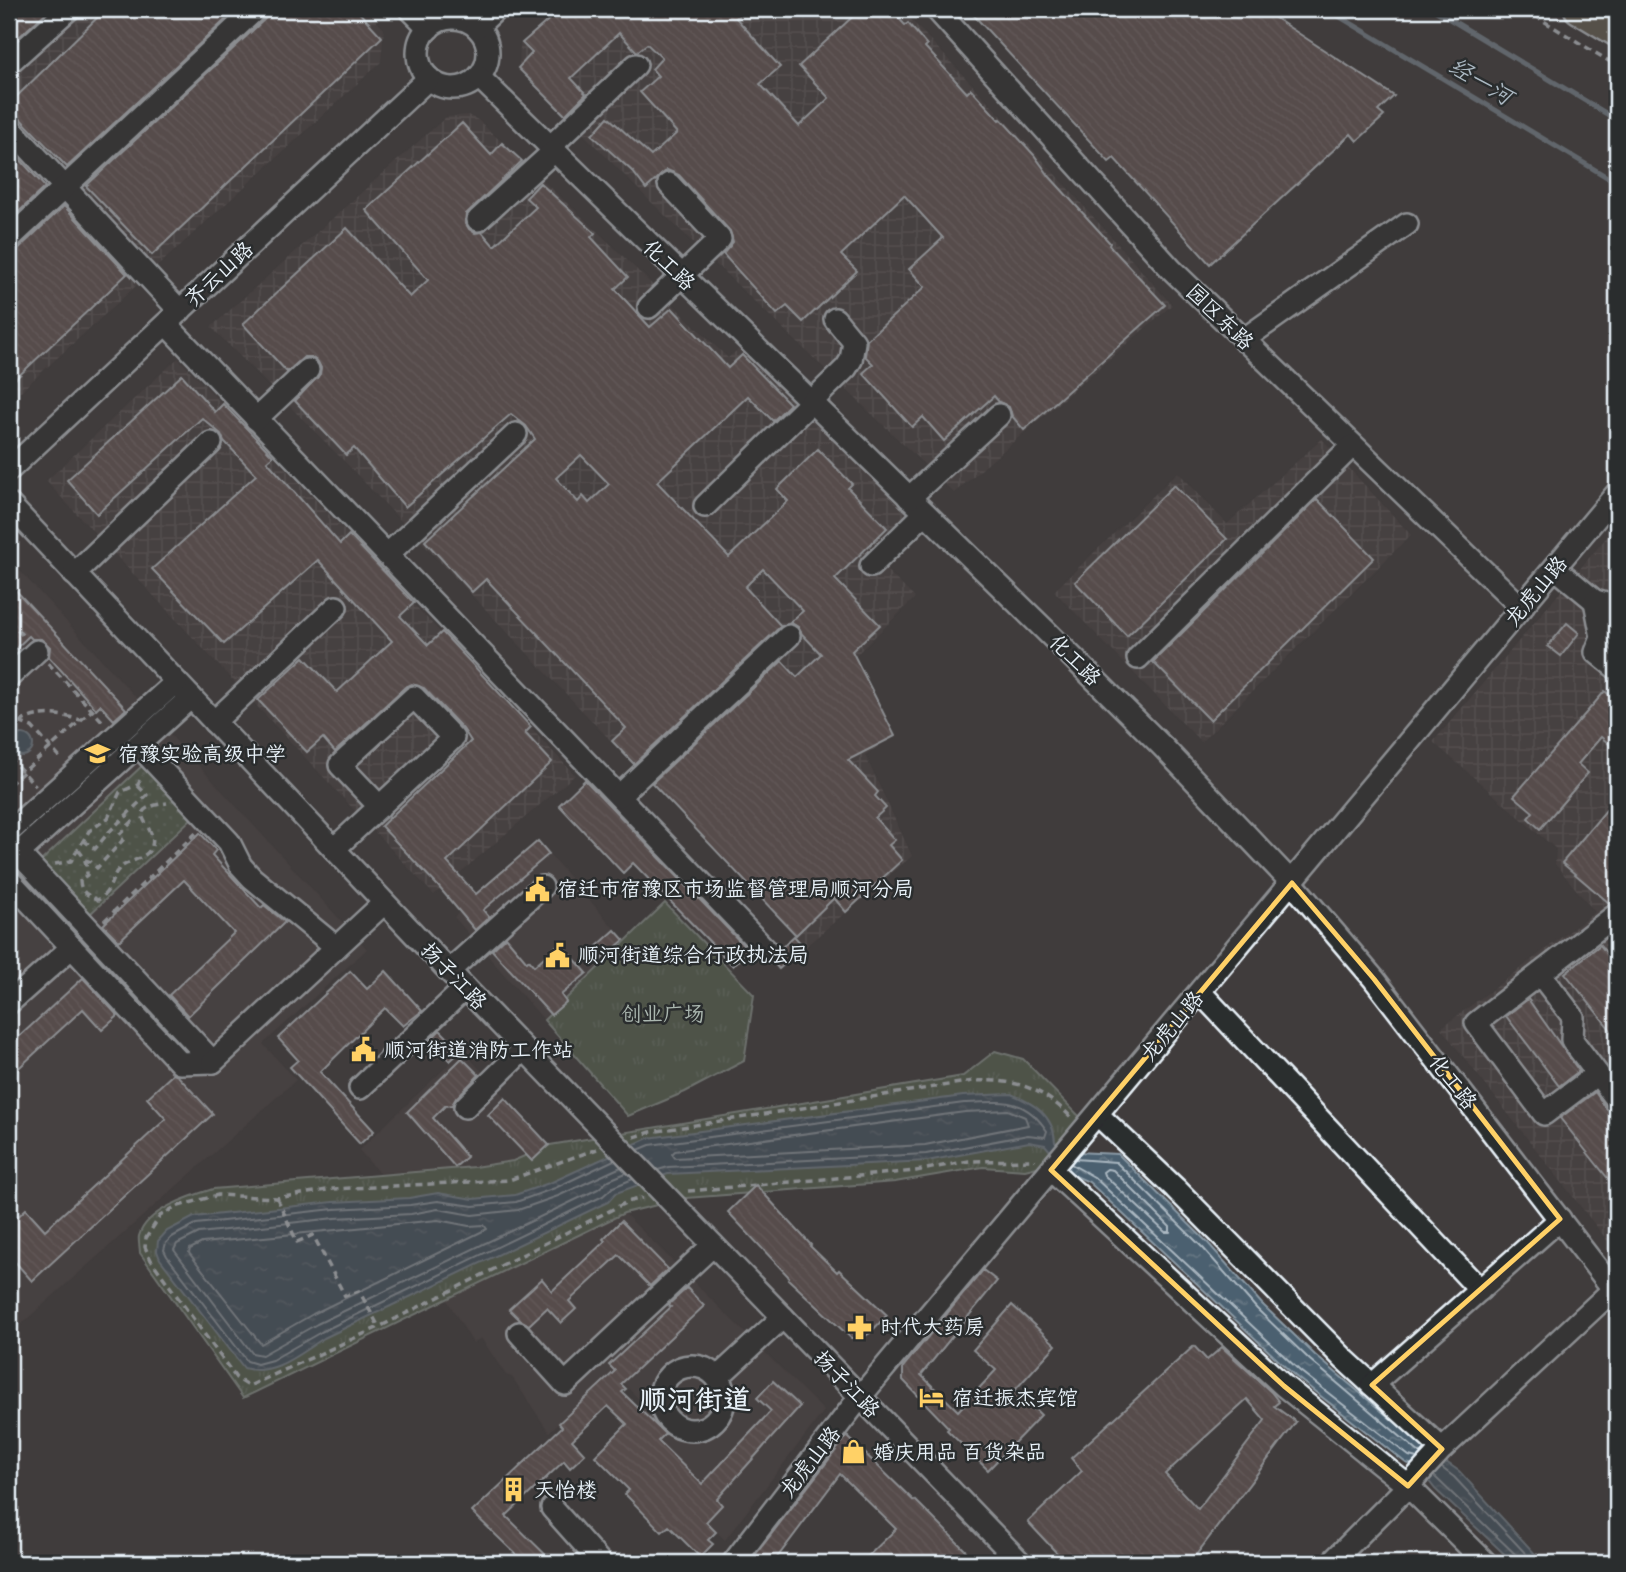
<svg xmlns="http://www.w3.org/2000/svg" width="1626" height="1572" font-family="'Gochi Hand','LXGW WenKai TC',sans-serif">
<defs>
<pattern id="industrial-grid" width="8" height="8" patternUnits="userSpaceOnUse" patternTransform="scale(1.75)"><rect width="8" height="8" fill="#4f4646"/><path d="M0 4h8M4 0v8" fill="none" stroke="#686161"/></pattern>
<pattern id="grass-dots" width="8" height="8" patternUnits="userSpaceOnUse" patternTransform="scale(1.75)"><rect width="8" height="8" fill="#607059"/><path d="M2 2h.1M6 6h.1" fill="none" stroke="#778572" stroke-width="1.8" stroke-linecap="round"/></pattern>
<pattern id="park-tufts" width="24" height="20" patternUnits="userSpaceOnUse" patternTransform="scale(1.75)"><rect width="24" height="20" fill="#607059"/><path d="M3 7l-1-3M5 7V3M7 7l1-3M15 17l-1-3M17 17v-4M19 17l1-3" fill="none" stroke="#778572"/></pattern>
<pattern id="water-ripples" width="26" height="14" patternUnits="userSpaceOnUse" patternTransform="scale(1.75)"><rect width="26" height="14" fill="#4c606f"/><path d="M2 4q2-2 4 0t4 0M15 11q2-2 4 0t4 0" fill="none" stroke="#667784"/></pattern>
<pattern id="building-back-hatch" width="6" height="6" patternUnits="userSpaceOnUse" patternTransform="scale(1.75)"><rect width="6" height="6" fill="#725f5d"/><path d="M-1 5l2 2M0 0l6 6M5-1l2 2" fill="none" stroke="#867675"/></pattern>
</defs>
<rect width="100%" height="100%" fill="#403c3c"/>
<filter id="ink" filterUnits="userSpaceOnUse"><feTurbulence type="fractalNoise" baseFrequency=".0143" numOctaves="2"/><feDisplacementMap in="SourceGraphic" scale="14" xChannelSelector="R" yChannelSelector="G"/><feConvolveMatrix kernelMatrix="1 2 1 2 8 2 1 2 1" color-interpolation-filters="sRGB"/></filter>
<g filter="url(#ink)">
<g fill="#4f4646">
<path d="M9,559L367,949L263,1044L296,1080L9,1335Z"/>
<path d="M538,841L625,941L544,1020L454,917L477,897L475,894Z"/>
<path d="M463,1051L550,1145L513,1161L474,1167L379,1173L359,1150Z"/>
<path d="M624,1213L824,1411L725,1540L644,1460L650,1453L621,1423L642,1402L613,1373L549,1432L512,1377L506,1375L481,1338L473,1343L447,1300Z"/>
</g>
<g fill="url(#industrial-grid)">
<path d="M9,9H365L384,29L381,62L9,402Z"/>
<path d="M561,9H901L1038,155L1172,305L954,493L649,200L519,69L520,45Z"/>
<path d="M468,115L478,120L598,232L728,358L741,347L922,522L879,563L915,598L855,656L895,736L865,755L912,856L778,970L768,959L795,934L345,462L211,327L446,117Z"/>
<path d="M178,358L308,492L575,775L434,895L46,481Z"/>
<path d="M1322,439L1411,535L1201,742L1054,591L1178,472L1227,524Z"/>
<path d="M1617,525V1253L1441,1028L1595,912L1555,864L1556,849L1433,742Z"/>
</g>
<path fill="url(#grass-dots)" stroke="#a4b0a8" stroke-width="2" d="M143,765L192,818L90,914L41,861Z"/>
<g fill="url(#park-tufts)" stroke="#a4b0a8" stroke-width="2">
<path d="M665,903L754,995L744,1061L685,1092L628,1116L544,1020Z"/>
<path d="M995,1051L1023,1059L1082,1119L1045,1165L1025,1170L983,1167L895,1182L686,1198L624,1213L243,1398L140,1253C140,1248 138,1240 139,1236C146,1210 190,1196 213,1189L474,1167L513,1161L550,1145L963,1076Z"/>
</g>
<g fill="url(#water-ripples)" stroke="#8a9aa6" stroke-width="2">
<circle cx="22" cy="745" r="11"/>
<path d="M1011,1094C1033,1103 1054,1115 1055,1142L1076,1152L1118,1154L1208,1243L1262,1304L1315,1355L1423,1446L1459,1471L1536,1555L1532,1563H1514L1435,1489L1417,1466L1406,1463L1295,1376L1089,1182L1069,1173L1045,1145L1029,1142L927,1161L668,1174L616,1193L608,1202L324,1338C300,1353 274,1377 244,1368L160,1259L157,1251L158,1241L167,1231L194,1217L333,1202L409,1198L438,1193L473,1199L515,1195L552,1182L648,1138L963,1096Z"/>
</g>
<g fill="none" stroke-linecap="round" stroke-linejoin="round">
<g stroke="#aab7c1" stroke-width="2">
<path d="M1008,1110L1025,1117L1028,1125L925,1145L675,1158L672,1154L675,1151L965,1112Z"/>
<path d="M638,1150L650,1145L964,1103C1002,1102 1024,1096 1047,1131L1045,1137L1028,1135L926,1154L668,1167L658,1170"/>
<path d="M1075,1159L1116,1162L1203,1248L1257,1309L1310,1360L1421,1454"/>
<path d="M614,1160L555,1188L516,1202L473,1206L438,1201L410,1205L334,1209L196,1224L172,1237L166,1243L164,1250L167,1256L247,1361L257,1364L272,1360L321,1332L603,1196L613,1187L633,1179"/>
<path d="M1071,1164L1094,1177L1300,1371L1409,1456L1417,1458"/>
<path d="M621,1167L558,1196L518,1210L472,1215L438,1209L411,1214L335,1218L199,1233L177,1244L174,1250L252,1353L262,1355L317,1324L598,1189L609,1180L626,1173"/>
<path d="M1107,1169L1113,1170L1170,1227V1232H1165L1104,1175L1103,1172Z"/>
<path d="M438,1220L469,1226L484,1225L487,1229L313,1314L261,1344L189,1253L190,1249L202,1243Z"/>
<path d="M1442,1468L1454,1477L1526,1554V1563"/>
<path d="M1434,1476L1516,1555L1519,1563"/>
</g>
<g stroke="#8a9aa6" stroke-width="5">
<path d="M1327,9L1617,183"/>
<path d="M1433,9L1617,120"/>
</g>
</g>
<g fill="url(#building-back-hatch)" stroke="#e8f1f8" stroke-width="2" fill-rule="evenodd">
<path d="M9,9H50L9,46Z"/>
<path d="M106,9H237L67,167L9,107V104Z"/>
<path d="M269,9H356L382,37L152,255L86,186L265,19Z"/>
<path d="M561,9H747L736,18L780,67L760,84L799,126L829,98L799,66L861,9H890L905,25L908,23L927,45L925,47L967,93L971,89L999,120L1001,119L1034,155L1050,177L1110,243L1109,245L1165,305L1024,430L1012,416L1009,407L999,402L994,396L944,441L923,417L912,427L863,373L873,364L865,356L867,340L925,287L909,269L943,238L904,195L841,255L857,271L803,322L787,306L777,314L723,254L733,242L730,231L679,175L667,170L646,189L633,172L592,135L608,117L651,156L677,133L640,92L658,76L652,69L662,58L647,44L637,52L619,33L571,78L586,94L565,115L518,68L532,53L522,43Z"/>
<path d="M968,9H1280L1272,16L1394,96L1378,111L1384,116L1357,141L1351,134L1210,264L1114,158L1109,162Z"/>
<path d="M462,123L491,155L502,143L522,161L466,214L465,222L469,229L475,233L482,232L494,246L536,207L526,198L540,183L595,233L591,237L628,277L615,289L650,327L672,308L728,368L742,355L790,404L773,421L748,396L657,482L729,557L788,501L777,489L818,449L852,484L848,488L887,528L835,579L880,625L852,651L895,736L848,760L878,792L875,796L886,808L875,818L895,840L889,845L902,860L846,912L834,898L796,935L652,783L782,661L797,677L821,654L802,634L798,627L790,622L803,611L763,569L745,587L781,626L634,764L612,741L626,728L486,579L472,592L425,541L535,439L526,426L511,414L405,507L354,448L346,455L295,401L320,374L321,368L318,362L311,357H304L287,372L243,324L347,228L410,297L428,280L366,210ZM581,455L609,484L589,503L583,496L578,502L556,478Z"/>
<path d="M9,147L45,187L9,221Z"/>
<path d="M64,206L127,274L9,385V252L18,249Z"/>
<path d="M182,375L215,412L223,404L273,456L267,461L340,544L349,535L414,603L400,616L428,645L442,632L531,727L525,733L552,762L447,862L476,894L538,841L549,854L483,910L489,917L475,930L438,886L381,826L471,741L463,729L424,688L412,684L405,687L335,752L323,738L307,752L258,700L304,657L337,692L392,641L318,560L224,644L152,569L256,475L224,441L221,434L202,418L97,514L67,480Z"/>
<path d="M1174,485L1227,539L1127,636L1075,582Z"/>
<path d="M1317,499L1374,558L1210,720L1153,662Z"/>
<path d="M9,583L126,709L114,720L100,705L96,709L49,657L50,647L41,639H32L29,636L9,655Z"/>
<path d="M1567,623L1579,633L1561,656L1548,646Z"/>
<path d="M1605,691L1617,702V751L1601,737L1578,764L1588,773L1540,829L1528,818L1533,812L1514,796Z"/>
<path d="M585,780L748,950L733,966L633,863L623,873L559,805Z"/>
<path d="M1617,797V898L1609,903L1562,863Z"/>
<path d="M200,833L216,850L212,855L261,908L264,905L285,922L188,1016L169,995L234,933L184,880L119,941L103,925Z"/>
<path d="M615,930L624,940L595,965L586,956Z"/>
<path d="M794,936L804,947L779,969L773,962L779,955L780,949Z"/>
<path d="M506,937L527,962L529,960L534,966L560,943L587,973L561,995L566,1002L551,1015L492,950Z"/>
<path d="M1600,945L1617,966V1038L1565,973Z"/>
<path d="M350,971L367,989L386,971L422,1011L403,1026L385,1008L320,1072L374,1131L360,1144L290,1067L298,1060L278,1038Z"/>
<path d="M83,978L118,1016L102,1030L83,1009L9,1077V1046Z"/>
<path d="M1528,999L1579,1071L1559,1086L1506,1016Z"/>
<path d="M440,1030L461,1051L450,1061L430,1040Z"/>
<path d="M462,1058L479,1075L456,1098L452,1105L445,1106L433,1118L467,1157L455,1167L407,1112Z"/>
<path d="M173,1074L178,1076L213,1114L32,1281L9,1255V1225L26,1209L45,1230L166,1119L147,1098Z"/>
<path d="M1595,1092L1606,1108L1617,1116V1190L1560,1118Z"/>
<path d="M505,1098L549,1145L532,1161L488,1115Z"/>
<path d="M756,1185L811,1245L810,1246L837,1272L839,1270L887,1315L870,1333L862,1338H851L788,1279L789,1277L728,1212Z"/>
<path d="M621,1221L668,1269L650,1286L619,1255L569,1301L576,1309L561,1323L547,1308L529,1325L520,1320L509,1309L542,1279L552,1291L605,1241L603,1239Z"/>
<path d="M983,1270L997,1281L921,1375L958,1411L996,1370L973,1350L1012,1305L1056,1345L1015,1390L1041,1415L988,1470L947,1430L949,1428L903,1380V1367Z"/>
<path d="M687,1288L704,1306L621,1384L626,1389L622,1392L665,1434L658,1441L702,1484L771,1411L757,1398L773,1381L800,1406L717,1499L722,1505L706,1522L716,1532L708,1540L713,1544L700,1557L669,1526L662,1532L625,1494L629,1490L595,1456L627,1424L608,1406L572,1440L585,1454L570,1468L564,1461L506,1516L554,1563H525L472,1512L562,1427L559,1423L615,1371L609,1365L671,1307L668,1305Z"/>
<path d="M1194,1346L1207,1360L1222,1347L1271,1392L1279,1402L1274,1406L1296,1422L1190,1563H1066L1028,1522L1082,1471L1071,1458ZM1247,1399L1265,1420L1198,1509L1165,1474Z"/>
<path d="M847,1436L914,1501L915,1500L966,1551L964,1553L974,1563H861L896,1529L840,1474L773,1563H749Z"/>
</g>
<g fill="none" stroke-linecap="round" stroke-linejoin="round">
<defs>
<g id="minor">
<path d="M410,9L429,28"/>
<path d="M936,9L1171,269L1522,608"/>
<circle cx="453" cy="53" r="35"/>
<path d="M477,27L496,9"/>
<path d="M9,63L69,9"/>
<path d="M479,77L1045,630L1163,747L1292,883L1374,979L1617,1294"/>
<path d="M9,127L180,311"/>
<path d="M549,148L636,65"/>
<path d="M478,220L553,152"/>
<path d="M9,239L256,9"/>
<path d="M649,307L720,239L669,184"/>
<path d="M166,324L767,951"/>
<path d="M1243,340L1407,224"/>
<path d="M256,419L308,370"/>
<path d="M9,470L429,78"/>
<path d="M909,498L999,415"/>
<path d="M9,504L449,971L613,1141"/>
<path d="M705,506L846,368L851,360L854,342L835,319"/>
<path d="M387,555L516,434"/>
<path d="M871,566L925,513"/>
<path d="M1555,568L1595,601L1617,607"/>
<path d="M74,574L211,443"/>
<path d="M1595,601L1602,637L1596,652L1617,669"/>
<path d="M1138,658L1352,446"/>
<path d="M9,677L37,651"/>
<path d="M214,722L336,607"/>
<path d="M138,745L229,842L241,866L252,878L336,947"/>
<path d="M619,796L789,636"/>
<path d="M9,832L176,682"/>
<path d="M9,843L213,1062L180,1063L9,880"/>
<path d="M334,849L453,738L414,697L340,765L380,807"/>
<path d="M9,862L191,697"/>
<path d="M449,971L542,887"/>
<path d="M1540,974L1573,1017L1572,1040L1617,1100"/>
<path d="M1200,992L1480,1290"/>
<path d="M9,1003L72,947"/>
<path d="M213,1062L384,903"/>
<path d="M1597,1074L1544,1114L1476,1023L1617,914"/>
<path d="M360,1088L465,988"/>
<path d="M465,1107L524,1049"/>
<path d="M1098,1115L1175,1188L1345,1360L1442,1449"/>
<path d="M1051,1170L1284,1386L1408,1486L1486,1563"/>
<path d="M663,1193L1021,1563"/>
<path d="M519,1333L565,1384L713,1245"/>
<circle cx="692" cy="1398" r="32"/>
<path d="M717,1378L783,1317"/>
<path d="M1372,1385L1560,1219"/>
<path d="M552,1508L601,1563"/>
<path d="M733,1563L860,1397L1617,493"/>
<path d="M1331,1563L1408,1486L1442,1449L1614,1289"/>
</g>
<path id="major" d="M1579,9L1617,32"/>
</defs>
<use href="#minor" stroke="#e8f1f8" stroke-width="26"/>
<use href="#major" stroke="#e8f1f8" stroke-width="33"/>
<g stroke="#e8f1f8" stroke-width="3.5" stroke-dasharray="7 5" stroke-linecap="butt">
<path d="M1524,9L1617,66"/>
<path d="M9,621L26,639"/>
<path d="M48,663L105,724"/>
<path d="M19,722L32,727L61,759"/>
<path d="M9,729C34,711 52,712 81,720"/>
<path d="M9,757L36,786"/>
<path d="M9,785L92,710"/>
<path d="M83,840L95,849L108,833L147,795L137,785"/>
<path d="M78,850C85,857 87,864 87,875L80,880C80,893 88,895 98,900C113,890 110,878 119,869C128,860 145,860 151,848C162,827 116,810 167,803"/>
<path d="M85,860L91,862L97,868L123,840L119,835L132,822L126,815"/>
<path d="M55,864L71,861L89,831L108,818L120,792L137,785L143,776"/>
<path d="M104,921L197,832"/>
<path d="M634,1137L651,1132L973,1081C1016,1079 1041,1087 1072,1118"/>
<path d="M597,1149L509,1180L333,1189L277,1198L218,1195L175,1207L160,1216L146,1238L145,1247L151,1260L236,1378L249,1386L379,1327L627,1202L642,1198"/>
<path d="M688,1191L916,1171L969,1161L1035,1160"/>
<path d="M277,1198L297,1242L313,1235L345,1296L359,1291L379,1327"/>
</g>
<use href="#minor" stroke="#2a2d2e" stroke-width="21"/>
<use href="#major" stroke="#726b5a" stroke-width="28"/>
<defs>
<path id="minor-bridge" d="M613,1141L663,1193"/>
</defs>
<use href="#minor-bridge" stroke="#e8f1f8" stroke-width="26" stroke-linecap="butt"/>
<use href="#minor-bridge" stroke="#2a2d2e" stroke-width="21"/>
</g>
</g>
<path d="M0 0H1626V1572H0ZM1292,883L1374,979L1560,1219L1372,1385L1442,1449L1408,1486L1284,1386L1051,1170Z" fill="#403c3c" fill-opacity=".55" fill-rule="evenodd"/>
<path fill="none" stroke="#ffd166" stroke-width="5" stroke-linejoin="round" d="M1292,883L1374,979L1560,1219L1372,1385L1442,1449L1408,1486L1284,1386L1051,1170Z"/>
<defs>
<symbol id="school-bare" viewBox="-9 -9 18 18"><path d="M0-5L7-2L0 1L-7-2ZM-4 1L0 2.5L4 1V4Q0 6-4 4Z" fill="#ffd166" stroke="#2a2d2e" stroke-width="2.5" paint-order="stroke"/></symbol>
<symbol id="civic-bare" viewBox="-9 -9 18 18"><path d="M-.6-6.5H3V-4.5H.6V-3L4-1V1h2V6H-6V1h2V-1L-.6-3ZM-1.2 2.5V6h2.4V2.5Z" fill="#ffd166" stroke="#2a2d2e" stroke-width="2.5" paint-order="stroke"/></symbol>
<symbol id="pharmacy-bare" viewBox="-9 -9 18 18"><path d="M-2-6h4v4h4v4h-4v4h-4v-4h-4v-4h4Z" fill="#ffd166" stroke="#2a2d2e" stroke-width="2.5" paint-order="stroke"/></symbol>
<symbol id="hotel-bare" viewBox="-9 -9 18 18"><path d="M-6-4.5h1.5V1H6V5H4.5V3h-9V5H-6ZM-4 0a1.8 1.8 0 1 1 3.6 0ZM.5 0V-2.5h3Q6-2.5 6 0Z" fill="#ffd166" stroke="#2a2d2e" stroke-width="2.5" paint-order="stroke"/></symbol>
<symbol id="shop-bare" viewBox="-9 -9 18 18"><path d="M-5-2.5h2.3a2.7 3.5 0 0 1 5.4 0H5L5.5 6h-11ZM-1.5-2.5h3a1.5 2.3 0 0 0-3 0Z" fill="#ffd166" stroke="#2a2d2e" stroke-width="2.5" paint-order="stroke"/></symbol>
<symbol id="building-bare" viewBox="-9 -9 18 18"><path d="M-4-6H4V6H1V3H-1V6H-4ZM-2.5-4.3h1.7v1.8h-1.7ZM.8-4.3h1.7v1.8H.8ZM-2.5-1h1.7V.8h-1.7ZM.8-1h1.7V.8H.8Z" fill="#ffd166" stroke="#2a2d2e" stroke-width="2.5" paint-order="stroke"/></symbol>
</defs>
<g fill-rule="evenodd">
<use href="#school-bare" x="80" y="736" width="35" height="35"/>
<use href="#civic-bare" x="520" y="872" width="35" height="35"/>
<use href="#civic-bare" x="540" y="938" width="35" height="35"/>
<use href="#civic-bare" x="346" y="1032" width="35" height="35"/>
<use href="#pharmacy-bare" x="842" y="1310" width="35" height="35"/>
<use href="#hotel-bare" x="914" y="1380" width="35" height="35"/>
<use href="#shop-bare" x="836" y="1434" width="35" height="35"/>
<use href="#building-bare" x="496" y="1472" width="35" height="35"/>
</g>
<g text-anchor="middle" stroke-width="5" stroke-linejoin="round" paint-order="stroke">
<g font-size="21" fill="#e8f1f8" stroke="#2a2d2e">
<text transform="translate(669 265) rotate(44)" y="7">化工路</text>
<text transform="translate(219 274) rotate(-43)" y="7">齐云山路</text>
<text transform="translate(1220 317) rotate(44)" y="7">园区东路</text>
<text transform="translate(1536 591) rotate(-50)" y="7">龙虎山路</text>
<text transform="translate(1075 660) rotate(45)" y="7">化工路</text>
<text transform="translate(454 976) rotate(46)" y="7">扬子江路</text>
<text transform="translate(1172 1026) rotate(-50)" y="7">龙虎山路</text>
<text transform="translate(1453 1082) rotate(52)" y="7">化工路</text>
<text transform="translate(847 1384) rotate(46)" y="7">扬子江路</text>
<text transform="translate(810 1462) rotate(-52)" y="7">龙虎山路</text>
</g>
<g font-size="21" fill="#e8f1f8" stroke="#2a2d2e" text-anchor="start">
<text x="118" y="761">宿豫实验高级中学</text>
<text x="557" y="896">宿迁市宿豫区市场监督管理局顺河分局</text>
<text x="578" y="962">顺河街道综合行政执法局</text>
<text x="384" y="1057">顺河街道消防工作站</text>
<text x="880" y="1334">时代大药房</text>
<text x="952" y="1405">宿迁振杰宾馆</text>
<text x="873" y="1459">婚庆用品 百货杂品</text>
<text x="534" y="1497">天怡楼</text>
</g>
<g font-size="21" fill="#abb7b0" stroke="#2a2d2e">
<text x="663" y="1021">创业广场</text>
</g>
<g font-size="23" font-style="italic" fill="#aab7c1" stroke="#2a2d2e">
<text transform="translate(1481 81) rotate(31)" y="8">经一河</text>
</g>
<g font-size="28" font-weight="bold" fill="#e8f1f8" stroke="#2a2d2e">
<text x="695" y="1409">顺河街道</text>
</g>
</g>
<rect width="1626" height="1572" fill="none" stroke="#2a2d2e" stroke-width="35"/>
<rect x="18" y="18" width="1591" height="1537" fill="none" stroke="#e8f1f8" stroke-width="2.5" filter="url(#ink)"/>
</svg>
